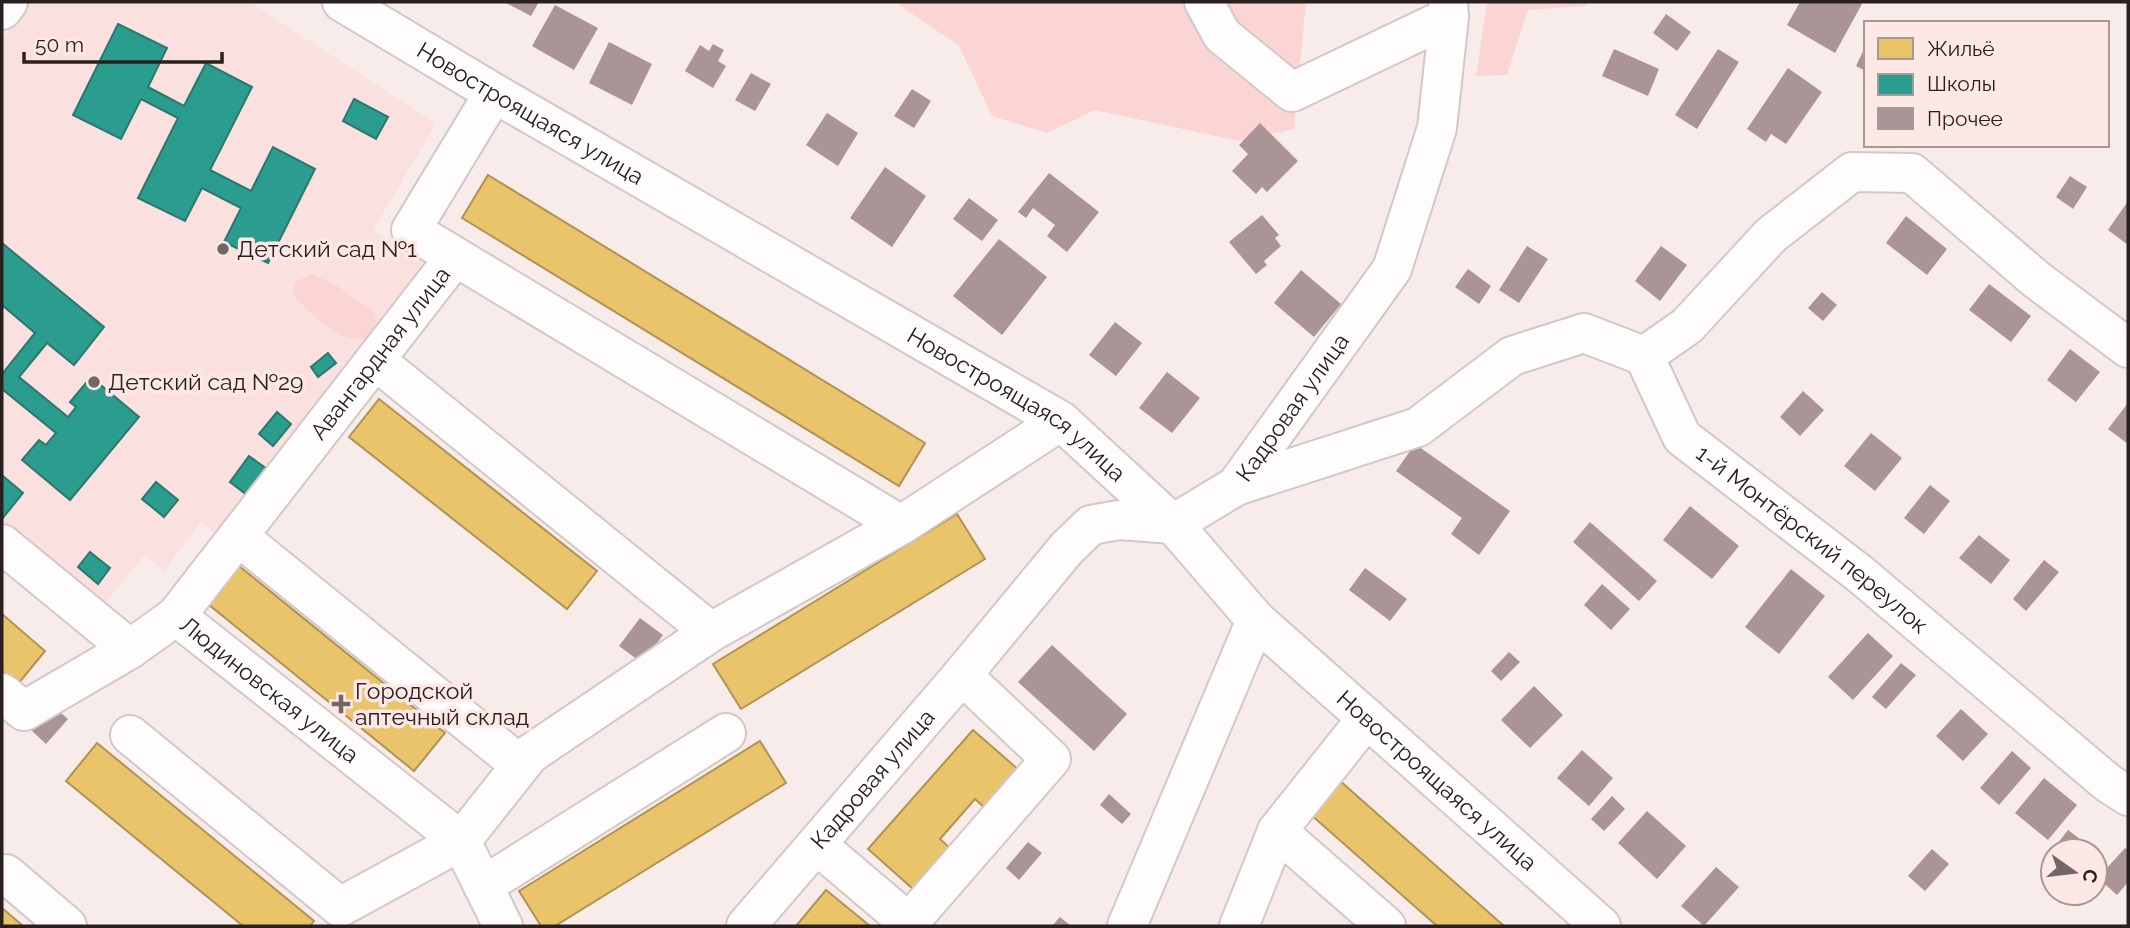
<svg xmlns="http://www.w3.org/2000/svg" width="2130" height="928" font-family="Raleway,sans-serif">
<rect width="100%" height="100%" fill="#f8eceb"/>
<path fill="#fae0df" d="M31,2H250L436,124L373,230L434,267L221,538L201,522L164,571L144,555L105,603L2,520V39Z"/>
<g fill="#fbd5d4">
<path d="M895,2H1306L1294,129L1239,141L1095,110L1047,133L992,116L959,46Z"/>
<path d="M1487,2H1587L1586,6L1528,10L1507,75L1476,76Z"/>
<path d="M311,273L336,285L374,312L376,323L369,337C364,338 358,340 353,339C337,336 299,306 293,292L295,283Z"/>
</g>
<g fill="#e9c46a" stroke="#b09354" stroke-width="2">
<path d="M488,175L925,443L899,486L462,218Z"/>
<path d="M379,399L597,571L567,609L349,437Z"/>
<path d="M957,514L985,559L741,709L713,664Z"/>
<path d="M239,566L445,733L414,771L208,604Z"/>
<path d="M2,614L45,651L18,684L2,671Z"/>
<path d="M973,730L1020,771L986,809L975,799L940,839L949,847L913,889L868,849Z"/>
<path d="M760,741L786,783L555,926H541L519,891Z"/>
<path d="M97,743L314,921L310,926H243L66,781Z"/>
<path d="M1339,780L1504,926H1437L1310,814Z"/>
<path d="M826,890L870,926H796Z"/>
<path d="M2,908L23,926H2Z"/>
</g>
<g fill="#2a9d8f" stroke="#2a786e" stroke-width="2">
<path d="M118,24L167,48L148,87L184,106L206,63L252,87L210,170L251,191L273,147L315,169L268,263L224,242L241,208L202,188L185,221L138,198L178,118L141,99L121,139L73,115Z"/>
<path d="M354,99L388,117L376,139L343,121Z"/>
<path d="M2,243L104,327L74,365L47,343L19,377L68,417L76,407L70,402L91,377L139,417L70,500L22,460L39,440L46,445L56,433L2,389V374L35,333L2,305Z"/>
<path d="M328,353L336,363L318,377L311,367Z"/>
<path d="M277,412L291,424L273,446L259,434Z"/>
<path d="M249,456L267,469L247,495L230,482Z"/>
<path d="M3,476L23,493L2,519V478Z"/>
<path d="M156,482L178,500L164,517L142,499Z"/>
<path d="M90,552L110,568L98,584L78,567Z"/>
</g>
<g fill="#ab9495">
<path d="M504,2H539L531,16Z"/>
<path d="M1800,2H1858L1862,4L1835,53L1787,25Z"/>
<path d="M555,5L598,28L574,70L532,46Z"/>
<path d="M1666,14L1691,32L1677,51L1653,33Z"/>
<path d="M609,42L652,64L632,105L589,83Z"/>
<path d="M713,44L724,50L718,61L726,66L713,88L685,71L700,45L709,51Z"/>
<path d="M1866,45V71L1856,66Z"/>
<path d="M1614,49L1659,69L1648,96L1602,76Z"/>
<path d="M1718,49L1739,62L1697,129L1675,115Z"/>
<path d="M1788,68L1822,92L1786,144L1771,134L1766,142L1747,129Z"/>
<path d="M751,73L771,84L755,111L735,100Z"/>
<path d="M912,89L931,101L914,128L894,116Z"/>
<path d="M827,113L858,133L838,166L806,145Z"/>
<path d="M1260,123L1298,161L1267,192L1262,187L1256,194L1232,171L1248,154L1239,145Z"/>
<path d="M885,167L926,196L892,247L850,218Z"/>
<path d="M1049,173L1099,212L1067,252L1047,236L1055,225L1033,208L1026,218L1018,212Z"/>
<path d="M2070,176L2087,187L2073,209L2056,197Z"/>
<path d="M969,198L998,220L982,241L953,219Z"/>
<path d="M2128,201V245L2108,230Z"/>
<path d="M1262,215L1279,235L1275,238L1281,246L1264,261L1267,265L1256,274L1229,242Z"/>
<path d="M1906,216L1947,249L1927,275L1886,243Z"/>
<path d="M999,239L1047,277L1002,335L953,296Z"/>
<path d="M1527,246L1548,259L1519,303L1499,290Z"/>
<path d="M1661,246L1687,265L1660,301L1635,281Z"/>
<path d="M1468,269L1491,286L1479,304L1455,287Z"/>
<path d="M1301,270L1341,304L1314,337L1274,303Z"/>
<path d="M1989,284L2031,316L2011,342L1969,310Z"/>
<path d="M1822,292L1837,305L1823,321L1808,308Z"/>
<path d="M1115,322L1142,343L1116,376L1089,355Z"/>
<path d="M2070,349L2100,372L2076,402L2047,380Z"/>
<path d="M1167,372L1200,398L1172,433L1139,408Z"/>
<path d="M1803,391L1824,410L1800,436L1780,417Z"/>
<path d="M2128,403V444L2108,429Z"/>
<path d="M1871,433L1902,458L1875,491L1844,466Z"/>
<path d="M1415,444L1510,511L1479,555L1451,534L1462,518L1396,471Z"/>
<path d="M1930,485L1950,501L1924,534L1904,518Z"/>
<path d="M1690,506L1739,546L1712,579L1663,540Z"/>
<path d="M1590,522L1657,581L1639,601L1573,542Z"/>
<path d="M1979,535L2010,560L1991,584L1959,558Z"/>
<path d="M2044,560L2059,572L2026,611L2013,599Z"/>
<path d="M1365,568L1407,599L1390,621L1349,590Z"/>
<path d="M1791,569L1825,596L1779,654L1745,627Z"/>
<path d="M1602,584L1630,609L1611,630L1584,605Z"/>
<path d="M640,618L663,635L642,663L619,646Z"/>
<path d="M1868,633L1893,656L1853,700L1828,677Z"/>
<path d="M1052,645L1127,714L1094,751L1018,682Z"/>
<path d="M1509,652L1520,662L1501,681L1491,671Z"/>
<path d="M1901,663L1916,675L1886,709L1872,697Z"/>
<path d="M1534,686L1563,715L1530,748L1501,720Z"/>
<path d="M53,706L68,719L46,744L32,731Z"/>
<path d="M1961,709L1988,734L1963,761L1936,736Z"/>
<path d="M1582,750L1613,778L1589,806L1557,778Z"/>
<path d="M2012,751L2031,768L1999,805L1980,788Z"/>
<path d="M2044,778L2077,805L2048,840L2015,813Z"/>
<path d="M1109,794L1131,814L1122,824L1100,805Z"/>
<path d="M1612,796L1625,809L1604,831L1591,819Z"/>
<path d="M1647,811L1686,846L1657,879L1618,843Z"/>
<path d="M2068,830L2096,851H2066L2057,844Z"/>
<path d="M1028,842L1042,853L1019,880L1006,868Z"/>
<path d="M2125,848L2128,850V882L2117,895L2098,878Z"/>
<path d="M1932,849L1949,864L1925,891L1908,876Z"/>
<path d="M1716,867L1739,887L1704,926L1681,906Z"/>
<path d="M1060,917L1071,926H1052Z"/>
</g>
<g fill="none" stroke-linecap="round" stroke-linejoin="round">
<defs>
<g id="minor">
<path id="s1" d="M342,2L494,93L1061,421L1173,524L1256,620L1601,926"/>
<path d="M1204,2L1222,35L1292,92L1449,17"/>
<path d="M2,10L8,2"/>
<path d="M494,93L411,230L901,525L1061,421"/>
<path d="M1644,356L1687,326L1771,235L1852,172L1912,173L2037,280L2128,348"/>
<path d="M375,360L711,632"/>
<path id="s2" d="M1236,486L1418,427L1512,356L1584,333L1644,356L1682,437L1860,574L2108,783L2128,796"/>
<path d="M238,536L519,764"/>
<path id="s3" d="M2,544L130,649L176,616L455,257"/>
<path id="s4" d="M176,616L461,841L503,926"/>
<path d="M2,693L24,711L130,649"/>
<path d="M130,735L340,907L461,841L530,754L711,632L901,525"/>
<path d="M1277,831L1386,926"/>
<path d="M817,845L909,923"/>
<path d="M6,874L67,926"/>
<path d="M483,886L726,733"/>
<path id="s5" d="M746,926L962,675L1067,548L1091,525L1119,520L1173,524L1236,486L1392,269L1437,128L1449,17L1448,2"/>
<path d="M906,926L1051,759L962,675"/>
<path d="M1127,926L1256,620"/>
<path d="M1239,926L1277,831L1367,718"/>
</g>
</defs>
<use href="#minor" stroke="#d2c8c7" stroke-width="42"/>
<use href="#minor" stroke="#fefcfc" stroke-width="38"/>
</g>
<g fill="#726767" stroke="#fde8e6" stroke-width="2.5">
<circle cx="223" cy="249" r="7"/>
<circle cx="94" cy="382" r="7"/>
<path d="M337.5 693.5h7v7h7v7h-7v7h-7v-7h-7v-7h7z"/>
</g>
<g text-anchor="middle" stroke-width="7" stroke-linejoin="round" paint-order="stroke">
<g font-size="23" fill="#2a2020" stroke="#fde8e6">
<text dy="8" stroke="none"><textPath href="#s1" startOffset="219">Новостроящаяся улица</textPath></text>
<text dy="8" stroke="none"><textPath href="#s3" startOffset="555">Авангардная улица</textPath></text>
<text dy="8" stroke="none"><textPath href="#s1" startOffset="786">Новостроящаяся улица</textPath></text>
<text dy="8" stroke="none"><textPath href="#s5" startOffset="782">Кадровая улица</textPath></text>
<text dy="8" stroke="none"><textPath href="#s2" startOffset="704">1-й Монтёрский переулок</textPath></text>
<text dy="8" stroke="none"><textPath href="#s4" startOffset="119">Людиновская улица</textPath></text>
<text dy="8" stroke="none"><textPath href="#s5" startOffset="194">Кадровая улица</textPath></text>
<text dy="8" stroke="none"><textPath href="#s1" startOffset="1353">Новостроящаяся улица</textPath></text>
</g>
<g font-size="23" fill="#2a2020" stroke="#fde8e6" text-anchor="start">
<text x="237" y="257">Детский сад №1</text>
<text x="108" y="390">Детский сад №29</text>
<text x="355" y="699">Городской<tspan x="355" dy="26">аптечный склад</tspan></text>
</g>
</g>
<rect width="2130" height="928" fill="none" stroke="#2a2020" stroke-width="7"/>
<rect x="1864" y="21" width="245" height="126" fill="#fde8e6" stroke="#a99897" stroke-width="2"/>
<rect x="1878" y="38" width="35" height="21" fill="#e9c46a" stroke="#a99897" stroke-width="2"/>
<text x="1927" y="56" font-size="21" fill="#2a2020">Жильё</text>
<rect x="1878" y="74" width="35" height="21" fill="#2a9d8f" stroke="#a99897" stroke-width="2"/>
<text x="1927" y="91" font-size="21" fill="#2a2020">Школы</text>
<rect x="1878" y="108" width="35" height="21" fill="#ab9495" stroke="#a99897" stroke-width="2"/>
<text x="1927" y="126" font-size="21" fill="#2a2020">Прочее</text>
<g transform="translate(2074 872) rotate(104)"><circle r="33" fill="#fde8e6" stroke="#a99897" stroke-width="2"/>
<path d="M0-5L12 26L0 18L-12 26Z" fill="#726767"/>
<text y="-10" font-size="19" font-weight="bold" text-anchor="middle" fill="#2a2020">С</text>
</g>
<path d="M24 52v10h198v-10" fill="none" stroke="#2a2020" stroke-width="3.5"/>
<text x="35" y="52" font-size="21" fill="#2a2020" stroke="#fde8e6" stroke-width="5" paint-order="stroke">50 m</text>
</svg>
